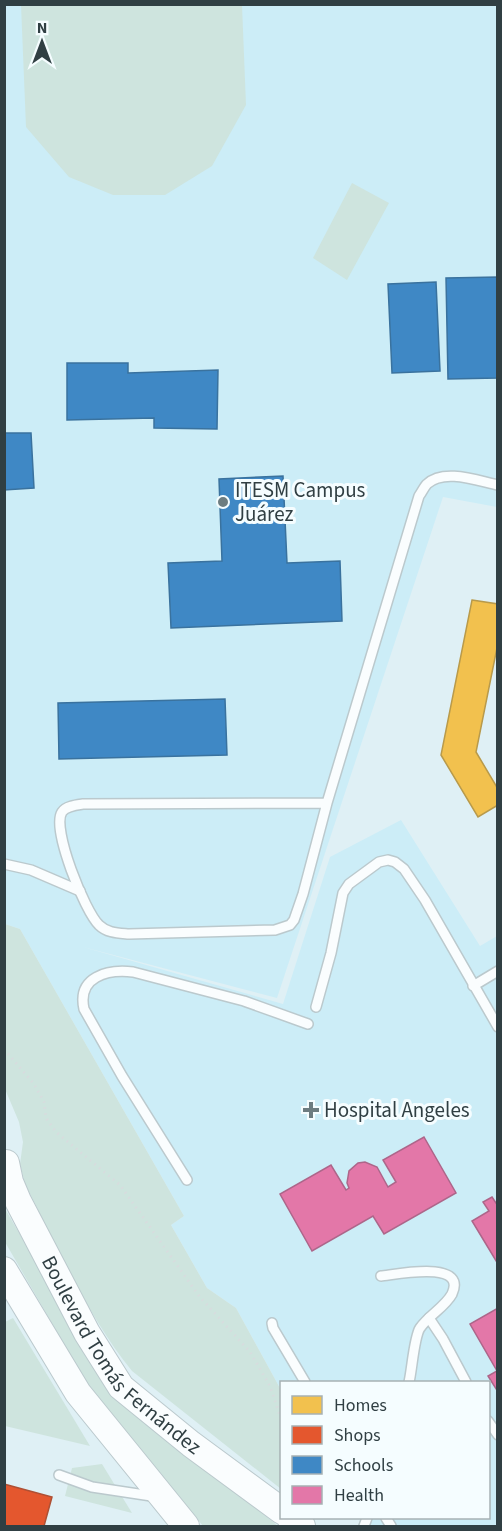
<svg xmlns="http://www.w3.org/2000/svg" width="502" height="1531" font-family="'Source Sans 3',sans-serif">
<rect width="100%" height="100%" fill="#dff0f5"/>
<path fill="#ccedf7" d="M4,5H497V507L443,497L277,998L83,947L283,1004L330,857L401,820L480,946L497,936V1526H372L367,1518H488V1382H282L281,1390L236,1308L207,1288L171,1225L184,1216L20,929L5,924Z"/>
<g fill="#cee4de">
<path d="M21,5H242L246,105L212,166L165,195H113L69,177L26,127Z"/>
<path d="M352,183L389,203L347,280L313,258Z"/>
<path d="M5,924L20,929L184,1216L171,1225L207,1288L236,1308L281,1390V1489L132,1371C88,1317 57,1246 25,1184L20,1164L23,1142L19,1122L5,1089Z"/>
<path d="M4,1207L99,1371L119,1398L278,1526H203L90,1389L5,1242Z"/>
<path d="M13,1318L90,1446L5,1426V1322Z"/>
<path d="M102,1464L132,1513L65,1496L72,1468Z"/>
</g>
<path fill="#f2c14e" stroke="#b89a4b" stroke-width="1.5" d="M472,600L498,604V643L476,752L498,789V805L478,817L441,755Z"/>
<path fill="#e4572e" stroke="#ae5034" stroke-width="1.5" d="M4,1484L52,1497L44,1526H4Z"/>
<g fill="#3f88c5" stroke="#3a729e" stroke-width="1.5">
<path d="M498,277V378L448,379L446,278Z"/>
<path d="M436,282L440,371L392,373L388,284Z"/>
<path d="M67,363H128V373L218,370L217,429L154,428V418L67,420Z"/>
<path d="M4,433H31L34,488L4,490Z"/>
<path d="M283,476L287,563L340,561L342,621L171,628L168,563L222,561L219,479Z"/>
<path d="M225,699L227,755L59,759L58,703Z"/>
</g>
<g fill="#e377a8" stroke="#ad668a" stroke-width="1.5">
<path d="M424,1137L456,1193L384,1234L373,1216L312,1251L280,1194L331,1165L346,1190L349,1188L347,1183L349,1171L358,1163L365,1162L377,1167L388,1187L396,1182L383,1160Z"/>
<path d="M492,1197L498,1206V1264L472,1221L489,1211L483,1202Z"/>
<path d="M498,1308V1392L488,1376L497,1371L470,1324Z"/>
</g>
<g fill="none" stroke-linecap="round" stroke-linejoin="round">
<defs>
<g id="service">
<path d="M327,803L83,804C76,805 66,806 62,812C51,828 85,912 99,925C107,933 118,933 129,934L275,930L290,925L294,920L303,894L327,803L419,496C422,492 424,487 427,484C444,468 478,481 498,485"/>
<path d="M4,864L31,870L80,891"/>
<path d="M473,986L498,971"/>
<path d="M316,1007L331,953L343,893L349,884L379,862L388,860L395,862L404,869L425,900L498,1027"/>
<path d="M187,1180L122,1076L84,1009C77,977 107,969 133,972L244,1001L308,1024"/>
<path d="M381,1276C394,1275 468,1259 452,1294C445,1307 429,1315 420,1328C414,1337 412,1370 409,1382"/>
<path d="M429,1318L443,1339L466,1382"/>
<path d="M272,1323L273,1328L305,1382"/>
<path d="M488,1421L498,1435"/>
<path d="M59,1475L92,1487L158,1497"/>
<path d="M386,1518L391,1526"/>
<path d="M364,1526L367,1518"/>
</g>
<g id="secondary">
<path id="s1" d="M6,1163L10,1182L18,1201L87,1333L121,1387L191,1444L282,1511"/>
<path d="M4,1270L78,1393L186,1526"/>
<path d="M290,1518L302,1526"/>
</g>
</defs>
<use href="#service" stroke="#bbc9cd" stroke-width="12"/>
<use href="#secondary" stroke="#bbc9cd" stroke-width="28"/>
<path stroke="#d7dcde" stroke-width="3" stroke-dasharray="1.5 4.5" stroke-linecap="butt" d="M4,1049L34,1084L44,1102L46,1118L56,1132L120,1185L199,1296L250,1352L270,1386L282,1421"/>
<use href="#service" stroke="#fafdfe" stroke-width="9"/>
<use href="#secondary" stroke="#fafdfe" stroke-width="26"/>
</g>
<g fill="#6d7d81" stroke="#f5fdff" stroke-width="2">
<circle cx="223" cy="502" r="6"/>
<path d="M308 1101h6v6h6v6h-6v6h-6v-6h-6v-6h6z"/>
</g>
<g text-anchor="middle" stroke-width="6" stroke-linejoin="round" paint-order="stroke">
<g font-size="21" fill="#303f43" stroke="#f5fdff" text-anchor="start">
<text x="235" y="497">ITESM Campus<tspan x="235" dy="24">Juárez</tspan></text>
<text x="324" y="1117">Hospital Angeles</text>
</g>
<g font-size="21" fill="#303f43" stroke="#f5fdff">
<text dy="7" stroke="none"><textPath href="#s1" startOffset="228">Boulevard Tomás Fernández</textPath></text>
</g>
</g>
<rect width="502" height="1531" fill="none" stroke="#303f43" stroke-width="12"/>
<rect x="280" y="1381" width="210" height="138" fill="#f5fdff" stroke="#a6b1b4" stroke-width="1.5"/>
<rect x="292" y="1396" width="30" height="18" fill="#f2c14e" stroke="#a6b1b4" stroke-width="1.5"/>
<text x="334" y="1411" font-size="18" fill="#303f43">Homes</text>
<rect x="292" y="1426" width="30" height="18" fill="#e4572e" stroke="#a6b1b4" stroke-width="1.5"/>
<text x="334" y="1441" font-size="18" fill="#303f43">Shops</text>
<rect x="292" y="1456" width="30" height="18" fill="#3f88c5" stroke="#a6b1b4" stroke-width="1.5"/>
<text x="334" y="1471" font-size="18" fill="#303f43">Schools</text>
<rect x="292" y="1486" width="30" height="18" fill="#e377a8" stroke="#a6b1b4" stroke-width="1.5"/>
<text x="334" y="1501" font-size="18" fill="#303f43">Health</text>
<g transform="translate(42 42)" stroke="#f5fdff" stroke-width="4.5" paint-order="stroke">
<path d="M0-4.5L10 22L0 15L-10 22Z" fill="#303f43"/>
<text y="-9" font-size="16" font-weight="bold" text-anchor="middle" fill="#303f43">N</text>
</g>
</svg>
